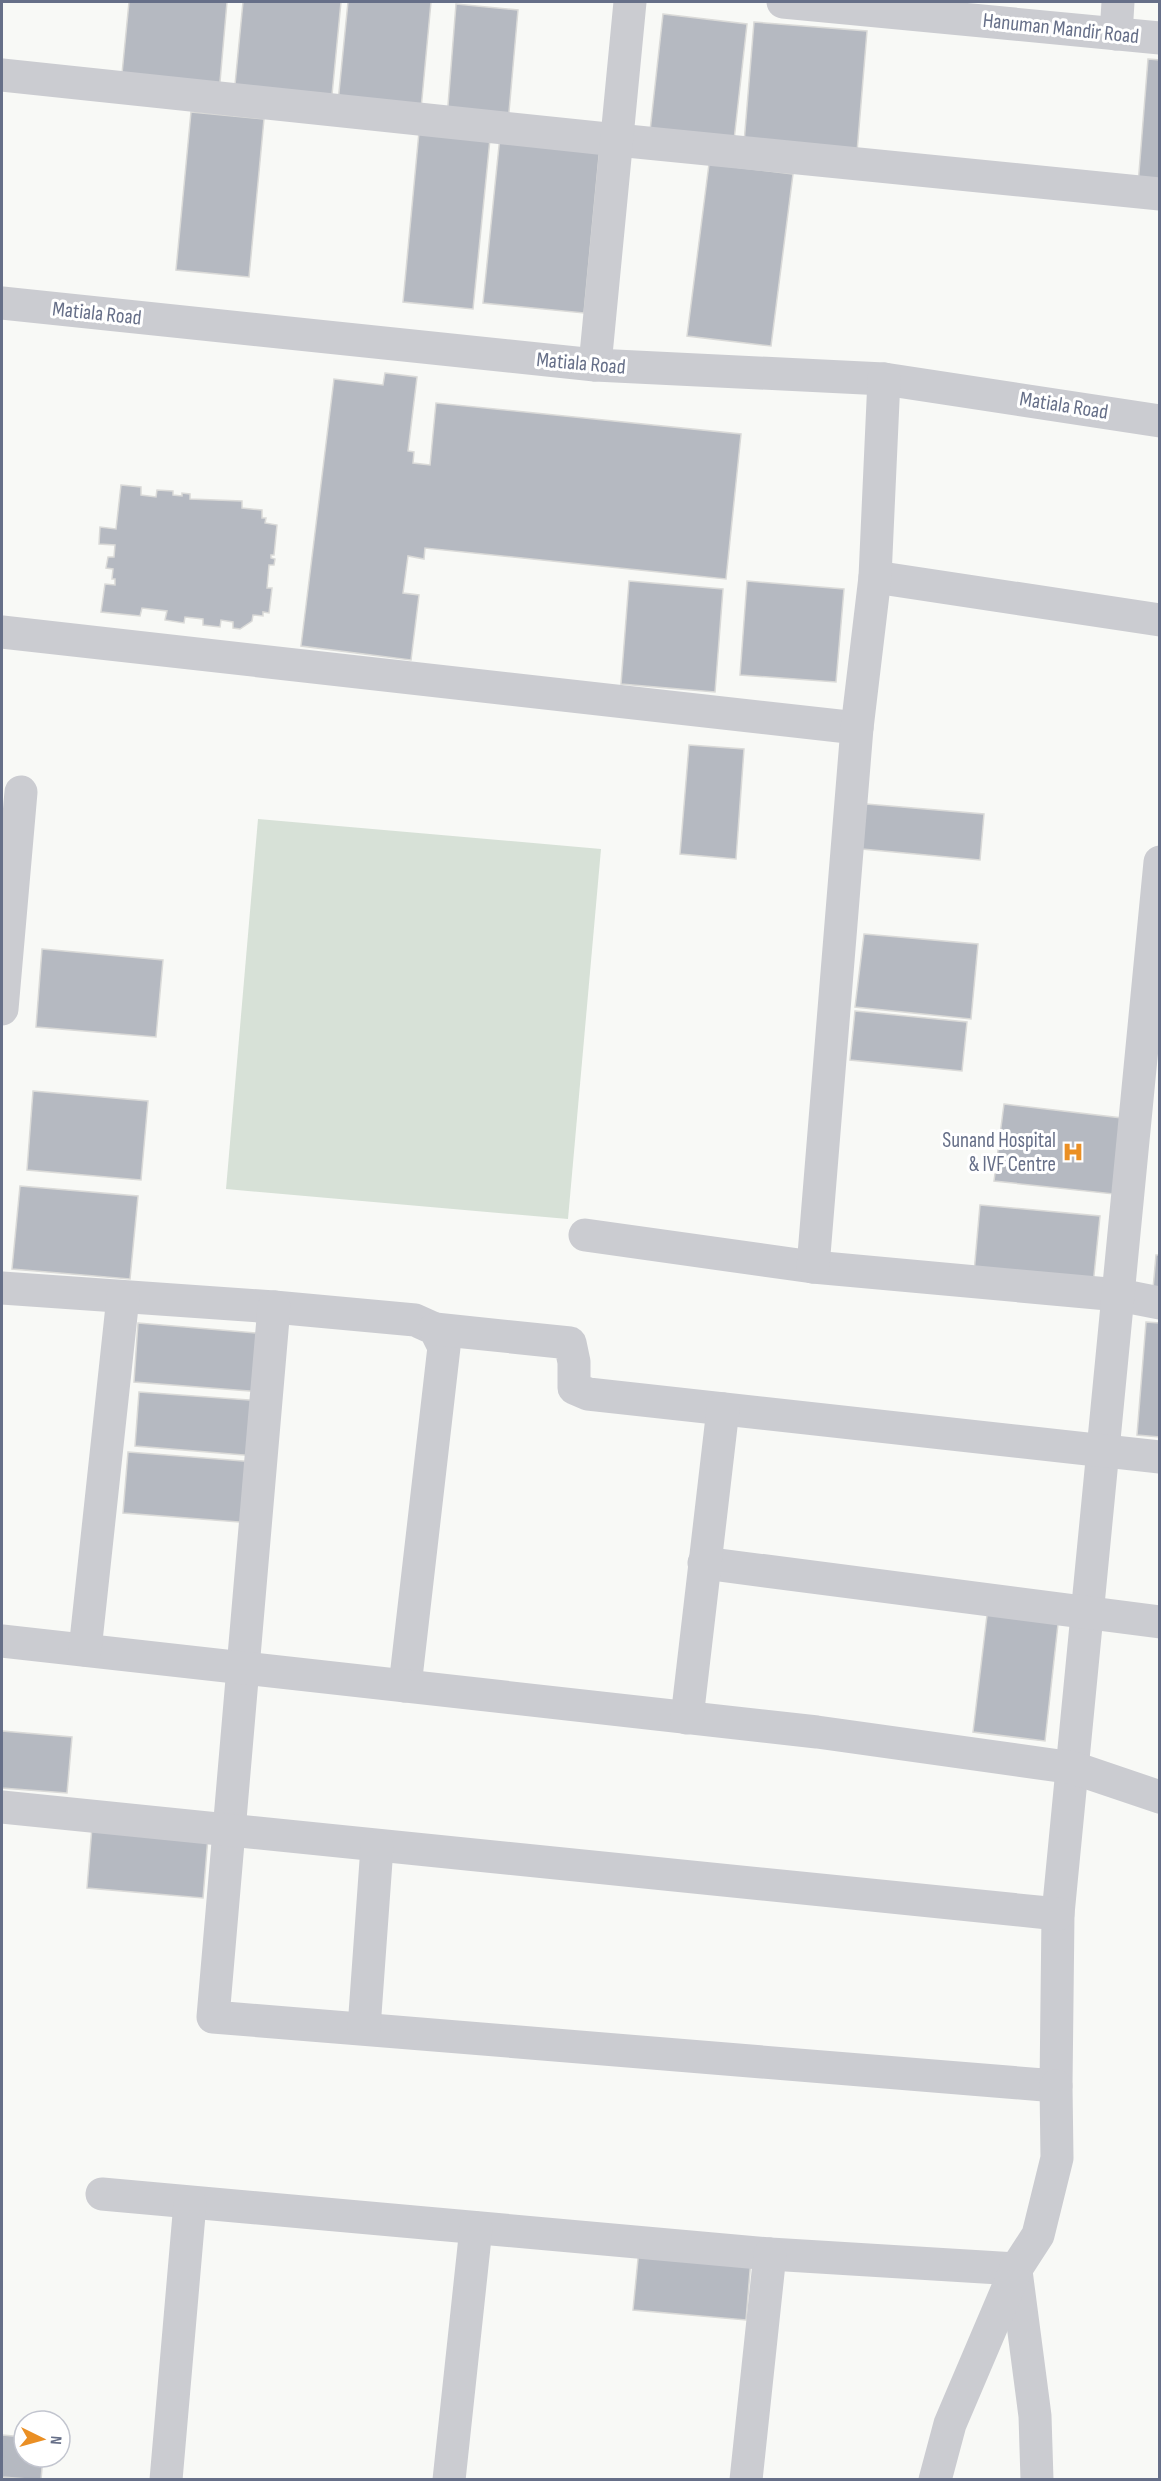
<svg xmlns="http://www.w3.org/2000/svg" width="1161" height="2481" font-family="'Sofia Sans Condensed',sans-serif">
<rect width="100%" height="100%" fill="#f8f9f6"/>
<path fill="#d7e1d7" d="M258,819L601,849L568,1219L226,1189Z"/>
<g fill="#b5b9c1" stroke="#dadad8" stroke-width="1.5">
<path d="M129,2H227L219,93L121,84Z"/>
<path d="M243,2H341L331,105L234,95Z"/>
<path d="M348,2H431L421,109L338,102Z"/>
<path d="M456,4L518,10L508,123L447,118Z"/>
<path d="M663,14L747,24L734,140L650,131Z"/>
<path d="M754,22L867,31L857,152L744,143Z"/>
<path d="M1148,59L1160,60V187L1138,185Z"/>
<path d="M191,112L264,119L249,277L176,270Z"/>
<path d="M419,132L490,139L473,309L403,302Z"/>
<path d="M500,136L600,146L584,313L483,303Z"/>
<path d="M709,164L793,174L771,346L687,336Z"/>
<path d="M385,373L417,377L408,451L414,452L413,463L430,465L436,403L741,434L726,579L425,548L424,559L408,556L403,593L419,595L411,660L301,646L334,379L383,385Z"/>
<path d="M121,485L141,487V495L156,497L157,490L173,491V495L182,496V493L190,494V499L242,501V508L262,510V518H266L265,523L277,525L274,555H271V558L275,559L274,565H269L267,588H272L269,613L263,612V616L253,615L252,621L240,629L233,628V622L221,620L220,627L203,625V619L185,617L184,623L165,620L167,611L142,608L140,616L101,612L105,584L115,585V579H112L113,569L106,568L108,557H114L115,545L99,544L100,527L116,529Z"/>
<path d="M629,581L723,589L715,692L621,684Z"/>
<path d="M747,581L844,589L836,682L740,675Z"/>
<path d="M689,745L744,749L736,859L680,854Z"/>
<path d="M866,804L984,814L980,860L862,849Z"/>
<path d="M864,934L978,944L971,1019L855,1007Z"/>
<path d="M42,949L163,960L156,1037L36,1027Z"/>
<path d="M855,1011L967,1022L962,1071L850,1060Z"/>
<path d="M33,1091L148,1101L141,1180L27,1170Z"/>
<path d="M1004,1104L1122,1118L1114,1194L994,1181Z"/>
<path d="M20,1186L138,1196L130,1279L12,1269Z"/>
<path d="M980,1205L1100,1216L1093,1285L974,1273Z"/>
<path d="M1156,1255H1160V1301L1152,1300Z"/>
<path d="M1146,1322L1160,1323V1437L1137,1435Z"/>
<path d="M138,1323L268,1334L264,1392L134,1382Z"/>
<path d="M139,1392L262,1401L257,1456L135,1446Z"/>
<path d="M128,1452L257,1462L252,1523L123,1513Z"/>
<path d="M988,1607L1059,1615L1045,1741L973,1732Z"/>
<path d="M2,1731L72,1737L67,1793L2,1788Z"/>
<path d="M92,1827L208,1837L203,1898L87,1888Z"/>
<path d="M639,2249L751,2259L746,2320L633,2310Z"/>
<path d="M2,2435L24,2437V2457H43L41,2480L2,2477Z"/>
</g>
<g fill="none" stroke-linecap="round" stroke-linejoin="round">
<g stroke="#cbccd1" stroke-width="33">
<path d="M783,2L1160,38"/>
<path d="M1116,34L1118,2"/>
<path d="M2,75L617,140L1160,194"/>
<path d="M2,303L595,365L884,379L1160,421"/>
<path d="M595,365L630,2"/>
<path d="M875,577L1160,620"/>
<path d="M2,632L857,728"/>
<path d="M2,1009L21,792"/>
<path d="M585,1235L813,1267L1119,1295L1160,1303"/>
<path d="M813,1267L857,728L875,577L884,379"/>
<path d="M2,1288L274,1307L415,1320L435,1329L444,1347L405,1686"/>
<path d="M274,1307L213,2017L1056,2086L1058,1914L1160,862"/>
<path d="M435,1329L570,1343L574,1362V1388L588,1394L1160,1457"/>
<path d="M704,1563L1160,1622"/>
<path d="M2,1641L817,1732L1074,1768L1160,1797"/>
<path d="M85,1650L123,1297"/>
<path d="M687,1718L723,1409"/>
<path d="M2,1807L1058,1914"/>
<path d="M364,2028L377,1847"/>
<path d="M102,2194L770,2254L1016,2269"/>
<path d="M1016,2271L1035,2416L1037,2480"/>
<path d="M166,2480L190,2203"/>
<path d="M449,2480L476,2228"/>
<path d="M746,2480L770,2254"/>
<path d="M935,2480L950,2424L1016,2269L1038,2235L1057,2158L1056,2086"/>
</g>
</g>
<defs>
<symbol id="hospital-bare" viewBox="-9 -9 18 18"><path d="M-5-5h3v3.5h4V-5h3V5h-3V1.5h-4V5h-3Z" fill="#ea8f24" stroke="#fff" stroke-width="2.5" paint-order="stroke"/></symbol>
</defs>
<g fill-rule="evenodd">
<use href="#hospital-bare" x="1058" y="1137" width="30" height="30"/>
</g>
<g text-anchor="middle" stroke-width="6" stroke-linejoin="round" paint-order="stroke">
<g font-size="21" fill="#666f88" stroke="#fff">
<text transform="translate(1061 28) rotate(6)" y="7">Hanuman Mandir Road</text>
<text transform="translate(97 313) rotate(6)" y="7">Matiala Road</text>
<text transform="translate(581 363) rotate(5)" y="7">Matiala Road</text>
<text transform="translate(1064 405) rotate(9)" y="7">Matiala Road</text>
</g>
<g font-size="21" fill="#666f88" stroke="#fff" text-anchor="end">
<text x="1056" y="1147">Sunand Hospital<tspan x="1056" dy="24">&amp; IVF Centre</tspan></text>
</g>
</g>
<rect width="1161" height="2481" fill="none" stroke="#666f88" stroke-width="6"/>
<g transform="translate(42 2439) rotate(95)"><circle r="28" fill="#ffffff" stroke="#c2c5cf" stroke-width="1.5"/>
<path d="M0-4.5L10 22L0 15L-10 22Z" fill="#ea8f24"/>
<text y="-9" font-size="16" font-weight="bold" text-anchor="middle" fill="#666f88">N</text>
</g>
</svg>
